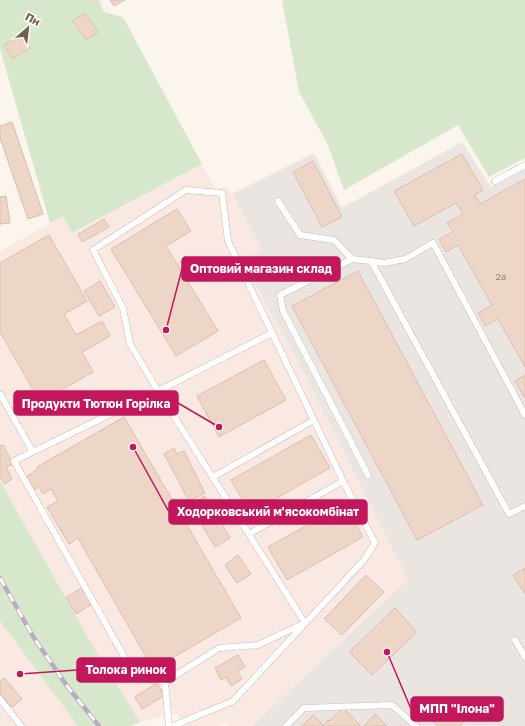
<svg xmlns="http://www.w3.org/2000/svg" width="525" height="726" font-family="'Golos Text',sans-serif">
<rect width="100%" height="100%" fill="#fbf5ed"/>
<g fill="#f9e9e2">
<path d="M202,164L216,190L227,186L262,250L243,262L304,374L408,579L252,726H229L226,723L220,726H185L178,714L168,715L140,722L91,643L0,481V251L63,216L73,233Z"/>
<path d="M0,621L78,726H0Z"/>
</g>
<path fill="#ebe5e1" d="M462,142L491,187L525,169V726H252L408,579L304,374L243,261L262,250L232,194L314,153L342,208Z"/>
<g fill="#d7e7cc">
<path d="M0,0H99L104,12L123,17L202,164L72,233L63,216L50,223L0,49Z"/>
<path d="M282,0H525V158L489,177L458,125L344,190L327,143L299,92Z"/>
<path d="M0,481L91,643L140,722L131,726H78L0,621Z"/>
</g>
<g fill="#edd6c8" stroke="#ddbdaa">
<path d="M110,0H125L114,6Z"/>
<path d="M85,13L98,32L86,40L73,21Z"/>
<path d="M22,35L30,48L12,59L4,45Z"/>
<path d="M12,122L43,214L28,219L0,138V126Z"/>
<path d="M462,154L483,190L475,195L480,204L525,179V367L498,319L485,326L478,313L492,305L458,245L446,252L439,239L453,232L447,223L463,214L456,203L414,226L394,191Z"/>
<path d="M313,161L342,217L322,227L293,172Z"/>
<path d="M6,196L10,223L0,224V197Z"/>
<path d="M177,209L191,231L166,246L218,331L176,356L111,249Z"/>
<path d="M104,219L109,227L82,242L78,234Z"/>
<path d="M49,235L87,301L64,314L76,335L102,321L110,336L82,352L93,372L40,402L0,332V263Z"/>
<path d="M358,271L483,505L417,540L292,306Z"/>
<path d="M100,281L115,307L99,316L84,291Z"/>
<path d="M264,360L286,400L219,437L197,396Z"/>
<path d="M525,375V398L515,381Z"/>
<path d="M124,417L241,618L153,669L78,538L69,544L47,507L58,501L51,489L43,494L39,487L34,490L26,477L38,469L37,467Z"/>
<path d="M311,435L330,468L250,513L231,480Z"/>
<path d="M3,445L13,464L6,467L12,479L4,484L0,477V446Z"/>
<path d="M174,448L177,454L184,451L205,493L189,501L164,454Z"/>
<path d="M205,496L230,538L215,547L190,505Z"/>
<path d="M345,504L363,537L287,580L268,547Z"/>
<path d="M238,555L251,574L237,583L225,565Z"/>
<path d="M525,568V594L513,575Z"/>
<path d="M366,575L384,592L342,635L324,619Z"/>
<path d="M82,588L92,604L76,614L66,597Z"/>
<path d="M395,608L417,632L372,675L349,652Z"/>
<path d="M238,655L245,667L237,671L242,679L231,686L226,677L221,680L215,668Z"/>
<path d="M4,678L22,699L12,707L0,694V681Z"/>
<path d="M157,683L164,696L142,709L135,697Z"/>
<path d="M433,699L453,716L459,709L468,717L460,726H438L422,712Z"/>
<path d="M343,708L361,726H302L313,715L323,725L328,720L329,721Z"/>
<path d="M375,714L387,726H364Z"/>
</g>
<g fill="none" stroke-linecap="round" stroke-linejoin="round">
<defs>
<g id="service">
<path d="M495,181L525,165"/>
<path d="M278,201L300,235L334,240L352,259"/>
<path d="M371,261L384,263L405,259L433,243L525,415"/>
<path d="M0,394L33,452"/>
<path d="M368,475L283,311L280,295L352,259L371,261L509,514L525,506"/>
<path d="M213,477L314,420"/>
<path d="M515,640L525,657"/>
<path d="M165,682L146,678L130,667L14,461L158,391L272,333"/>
<path d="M0,699L21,726"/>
<path d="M169,726L165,682L219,648L258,645L305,623L158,391L130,344L123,308L93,250L186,190L222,193L228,241L343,481L249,534"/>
<path d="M173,726L233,701L363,561L375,543L343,481"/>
<path d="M286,726L304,708L392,705L416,726"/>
</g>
</defs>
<use href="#service" stroke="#ccbeb3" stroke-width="7"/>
<use href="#service" stroke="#fff" stroke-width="6"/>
<defs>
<path id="rail" d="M0,578L34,638L67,686L99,726"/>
</defs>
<use href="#rail" stroke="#b9abc4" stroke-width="4.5"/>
<use href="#rail" stroke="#fdf9f3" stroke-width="3" stroke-dasharray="9" stroke-linecap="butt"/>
</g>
<g text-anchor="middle" stroke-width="3" stroke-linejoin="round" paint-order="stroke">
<g font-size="9" fill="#927c70">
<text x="501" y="280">2а</text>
</g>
</g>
<path fill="none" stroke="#c2185b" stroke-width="1.5" d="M166 330L182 269M219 427L178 403M133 447L169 512M20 674L77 670M387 652L411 709"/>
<g fill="#c2185b" stroke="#fdf9f3" stroke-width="1.5">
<circle cx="166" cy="330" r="4"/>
<circle cx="219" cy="427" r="4"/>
<circle cx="133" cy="447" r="4"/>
<circle cx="20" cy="674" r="4"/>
<circle cx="387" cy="652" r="4"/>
</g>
<g fill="#c2185b" stroke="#c2185b" stroke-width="1.5">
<rect x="182" y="257" width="158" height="24" rx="4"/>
<rect x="14" y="391" width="164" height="24" rx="4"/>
<rect x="169" y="500" width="198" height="24" rx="4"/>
<rect x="77" y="658" width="98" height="24" rx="4"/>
<rect x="411" y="697" width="92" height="24" rx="4"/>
</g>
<g font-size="12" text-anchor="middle" font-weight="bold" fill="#fff">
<text x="261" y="273">Оптовий магазин склад</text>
<text x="96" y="408">Продукти Тютюн Горілка</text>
<text x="268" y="516">Ходорковський м'ясокомбінат</text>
<text x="126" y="674">Толока ринок</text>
<text x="457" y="713">МПП "Ілона"</text>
</g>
<g transform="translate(28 28) rotate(28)" stroke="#fdf9f3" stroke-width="3" paint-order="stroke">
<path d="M0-3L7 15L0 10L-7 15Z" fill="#735e52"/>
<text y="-6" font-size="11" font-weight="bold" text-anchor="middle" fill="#735e52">Пн</text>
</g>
</svg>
